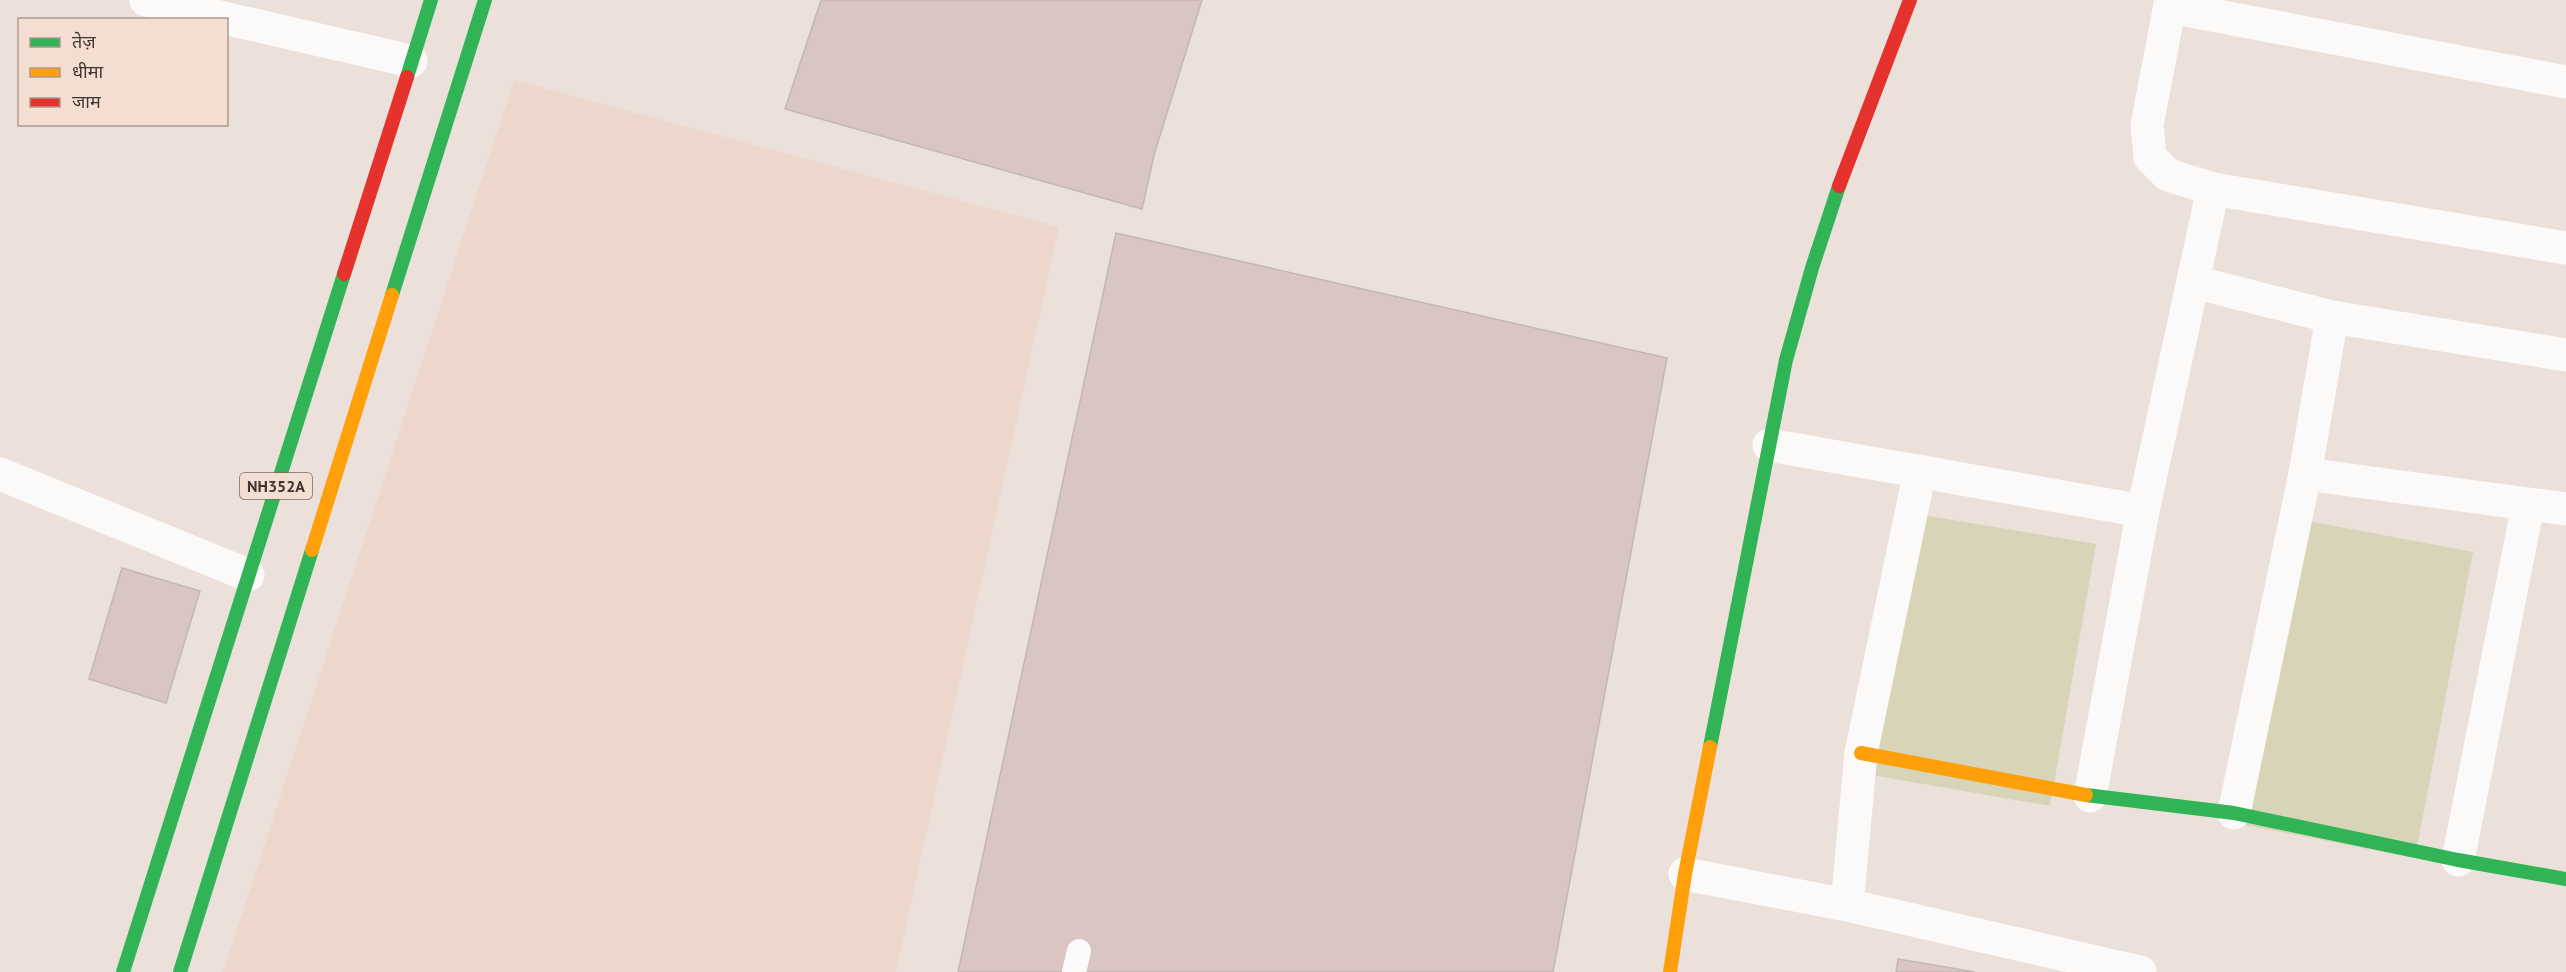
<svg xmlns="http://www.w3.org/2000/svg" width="2566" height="972" font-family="'PT Sans','Noto Sans Devanagari',sans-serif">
<rect width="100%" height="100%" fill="#ece0da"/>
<path fill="#edd7cc" d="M514,80L1059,227L896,972H223Z"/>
<g fill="#d7d4b7">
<path d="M1917,514L2096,544L2050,806L1872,775Z"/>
<path d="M2303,520L2473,552L2415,858L2245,825Z"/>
</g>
<g fill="#d9c5c2" stroke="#c2b7b5" stroke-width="1.5">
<path d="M821,0H1202L1154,155L1142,209L785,109Z"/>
<path d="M1116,233L1667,358L1553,972H958Z"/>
<path d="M122,568L200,591L166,703L89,679Z"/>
<path d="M1898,959L1975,972H1896Z"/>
</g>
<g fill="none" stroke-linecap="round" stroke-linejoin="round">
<path stroke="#fcfaf9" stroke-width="24" d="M1074,972L1079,951"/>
<g stroke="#fcfaf9" stroke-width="33">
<path d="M146,0L411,61"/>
<path d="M2171,0L2147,125L2150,157L2168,175L2213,189L2566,248"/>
<path d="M2170,7L2566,82"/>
<path d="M2194,282L2332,317L2566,355"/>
<path d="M1769,445L2143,511"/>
<path d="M0,474L248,575"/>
<path d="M2305,474L2566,509"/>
<path d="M2090,796L2143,511L2213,189"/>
<path d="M2234,813L2305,474L2332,317"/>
<path d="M2458,860L2528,505"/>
<path d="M1685,874L1847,905L2140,972"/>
<path d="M1847,905L1861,753L1920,471"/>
</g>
<g stroke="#30b455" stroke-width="14">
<path d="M407,77L431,0"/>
<path d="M392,295L485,0"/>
<path d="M1710,747L1786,360L1812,268L1839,186"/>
<path d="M2086,795L2234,813L2458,860L2566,879"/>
<path d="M123,972L344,274"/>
<path d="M180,972L312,550"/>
</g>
<g stroke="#ff9f0a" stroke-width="14">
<path d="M312,550L392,295"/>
<path d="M1861,753L2086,795"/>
<path d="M1670,972L1685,874L1710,747"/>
</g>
<g stroke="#e5322d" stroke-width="14">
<path d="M1839,186L1910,0"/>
<path d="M344,274L407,77"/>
</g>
</g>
<g text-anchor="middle" stroke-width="4.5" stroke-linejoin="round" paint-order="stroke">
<rect fill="#f4ded2" stroke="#756861" stroke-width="1.5" x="240" y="473" width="72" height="26" rx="4.5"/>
<g font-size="16" font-weight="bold" fill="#3e3530">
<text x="276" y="492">NH352A</text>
</g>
</g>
<rect x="18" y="18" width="210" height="108" fill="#f4ded2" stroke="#ab9a91" stroke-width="1.5"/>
<rect x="30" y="38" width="30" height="9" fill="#30b455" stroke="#ab9a91" stroke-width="1.5"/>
<text x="72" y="48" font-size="18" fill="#3e3530">तेज़</text>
<rect x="30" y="68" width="30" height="9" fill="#ff9f0a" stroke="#ab9a91" stroke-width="1.5"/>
<text x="72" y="78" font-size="18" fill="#3e3530">धीमा</text>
<rect x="30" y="98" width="30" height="9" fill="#e5322d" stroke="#ab9a91" stroke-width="1.5"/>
<text x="72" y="108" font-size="18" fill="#3e3530">जाम</text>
</svg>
